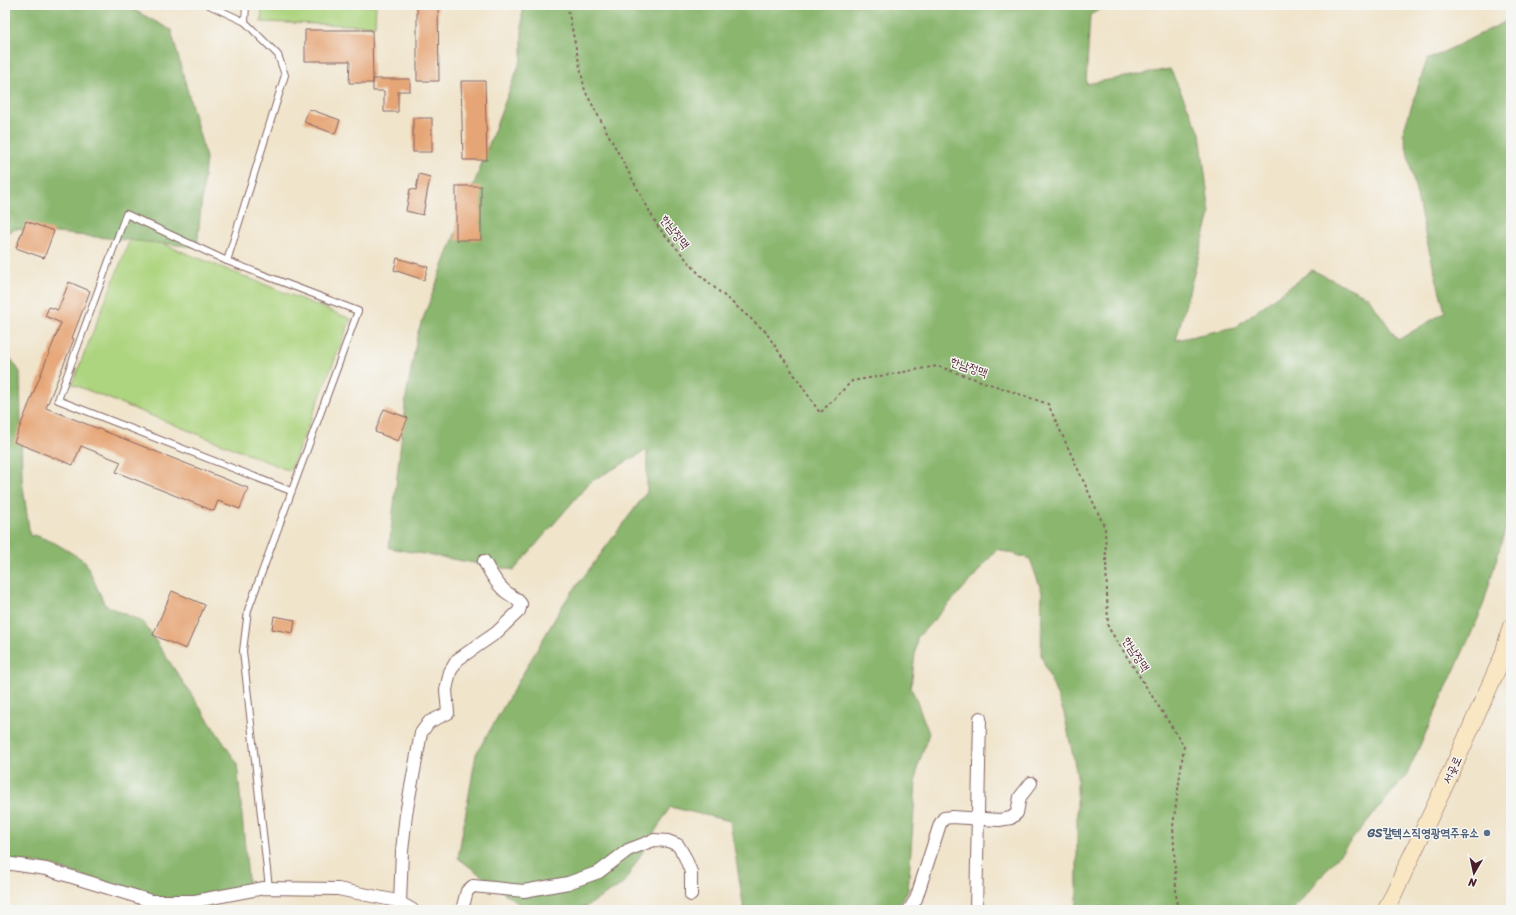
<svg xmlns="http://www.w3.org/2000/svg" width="1516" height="915" font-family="Sriracha,'Poor Story',sans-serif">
<rect width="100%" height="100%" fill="#f6f6f2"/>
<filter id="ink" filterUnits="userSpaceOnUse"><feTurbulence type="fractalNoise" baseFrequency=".025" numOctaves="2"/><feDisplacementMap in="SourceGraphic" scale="8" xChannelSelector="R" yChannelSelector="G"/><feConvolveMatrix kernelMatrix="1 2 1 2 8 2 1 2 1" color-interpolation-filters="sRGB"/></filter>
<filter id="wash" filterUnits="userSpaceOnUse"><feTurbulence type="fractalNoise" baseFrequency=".012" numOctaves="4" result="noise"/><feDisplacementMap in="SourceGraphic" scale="16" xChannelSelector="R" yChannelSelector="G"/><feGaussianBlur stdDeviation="0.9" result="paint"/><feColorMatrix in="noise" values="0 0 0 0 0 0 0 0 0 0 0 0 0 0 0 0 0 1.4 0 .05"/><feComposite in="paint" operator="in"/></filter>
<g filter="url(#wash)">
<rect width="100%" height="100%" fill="#f0e4cb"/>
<g fill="#add47f" stroke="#7c7a55">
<path d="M262,5H376L375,26L261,22Z"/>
<path d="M133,232L351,319L290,471L72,384Z"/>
</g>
<g fill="#8ab66e" stroke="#6a6a4c">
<path d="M5,5H125L171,30L206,158L197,247L16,229L5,233Z"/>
<path d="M522,5H1108L1090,15L1086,84L1170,69L1200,133L1210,214L1176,340L1235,327L1312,270L1368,297L1398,340L1445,312L1426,238L1403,132L1427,60L1511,19V510L1481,612L1407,774L1293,910H1075L1077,900V775L1064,713L1041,655L1042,592L1030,559L997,549L972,579L917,638L911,687L929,733L917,769L908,891L894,910H744L730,821L670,807L623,884L580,910H527L458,858L476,754L564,603L647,492V450L590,482L514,570L389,548L406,397L418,332L522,57Z"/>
<path d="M5,350L20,372L22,480L30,536L35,535L55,543L85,561L105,605L143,622L237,763L249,890L187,910L50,865L5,860Z"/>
</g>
<g id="blocks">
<g fill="#e6a576">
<path d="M417,5H438L439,81H417Z"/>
<path d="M305,30H372L373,83H349L350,61H305Z"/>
<path d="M373,79H410V91H398V112H384V91H373Z"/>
<path d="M461,81H485L487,160H463Z"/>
<path d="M309,109L340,120L335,134L304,122Z"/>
<rect x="413" y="118" width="19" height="34"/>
<path d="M419,174L430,177L423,215L406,211L410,189L416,190Z"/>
<rect x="456" y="186" width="25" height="54"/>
<path d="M26,221L54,231L44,258L16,248Z"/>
<path d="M397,258L428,267L424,280L394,270Z"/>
<path d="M69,282L90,291L72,338L74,339L46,408L248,488L240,509L218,501L214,511L116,472L121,462L81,446L73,465L14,442L61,323L45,316L49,307L58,310Z"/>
<path d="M384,409L408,418L398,441L375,432Z"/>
<path d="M172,591L205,605L186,649L153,635Z"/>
<path d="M274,616L295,620L293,633L272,629Z"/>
</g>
</g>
</g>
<g filter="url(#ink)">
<use href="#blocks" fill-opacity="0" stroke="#846463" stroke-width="1"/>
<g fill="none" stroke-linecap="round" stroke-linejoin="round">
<defs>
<g id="lane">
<path d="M209,5L245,22L278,55L285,75L227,261"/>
<path d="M245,22L246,5"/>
<path d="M269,888L243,651L248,610L358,311L227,261L126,214L58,400L291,491"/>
</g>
<g id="street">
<path d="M5,863L46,869L151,901H195L264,888L338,889L397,901L413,910"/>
<path d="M400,903L402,851L406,814L421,733L429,722L448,713L446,690L450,672L457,660L496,633L519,611L521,604C517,598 511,596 506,592C496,584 490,572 484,561"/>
<path d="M462,910L467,891L473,886L524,891L568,883L599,872L628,850L654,840L668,841L678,845L685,857L691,872V895"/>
<path d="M909,910L916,899L940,824L944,818L952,817L999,820L1011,818L1017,813L1020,797L1031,783"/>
<path d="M976,910L980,718"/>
</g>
<path id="secondary" d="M1386,910L1452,770L1503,656L1511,627"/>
</defs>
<use href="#lane" stroke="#846463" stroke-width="8"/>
<use href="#street" stroke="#846463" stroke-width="14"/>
<use href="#secondary" stroke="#846463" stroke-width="18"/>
<path stroke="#846463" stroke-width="2" stroke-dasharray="3 3" stroke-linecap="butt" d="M567,5L585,91L658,227L700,275L765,331L820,413L852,381L937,366L1048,404L1105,528L1108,627L1184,746L1173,826L1177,910"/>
<use href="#lane" stroke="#fff" stroke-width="6"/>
<use href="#street" stroke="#fff" stroke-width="12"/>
<use href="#secondary" stroke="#f9e7c3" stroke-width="17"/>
</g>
</g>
<circle fill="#5c6f8a" stroke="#f6f6f2" stroke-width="1.5" cx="1487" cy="833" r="4"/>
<g text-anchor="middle" stroke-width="3" stroke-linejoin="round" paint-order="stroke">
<g font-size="12" fill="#4a1f2b" stroke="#f6f6f2">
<text transform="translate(675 232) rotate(52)" y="4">한남정맥</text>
<text transform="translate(969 367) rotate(19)" y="4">한남정맥</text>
<text transform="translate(1136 654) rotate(57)" y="4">한남정맥</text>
<text transform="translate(1452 770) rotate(-65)" y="4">서곶로</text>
</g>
<g font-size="12" font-weight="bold" fill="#4e5e75" stroke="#f6f6f2" text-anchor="end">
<text x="1479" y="837">GS칼텍스직영광역주유소</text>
</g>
</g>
<rect width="1516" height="915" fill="none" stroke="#f6f6f2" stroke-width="20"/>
<g transform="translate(1474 873) rotate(189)" stroke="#f6f6f2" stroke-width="3" paint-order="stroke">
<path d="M0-3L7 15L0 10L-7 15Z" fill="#4a1f2b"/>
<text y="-6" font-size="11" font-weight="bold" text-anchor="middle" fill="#4a1f2b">N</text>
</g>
</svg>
